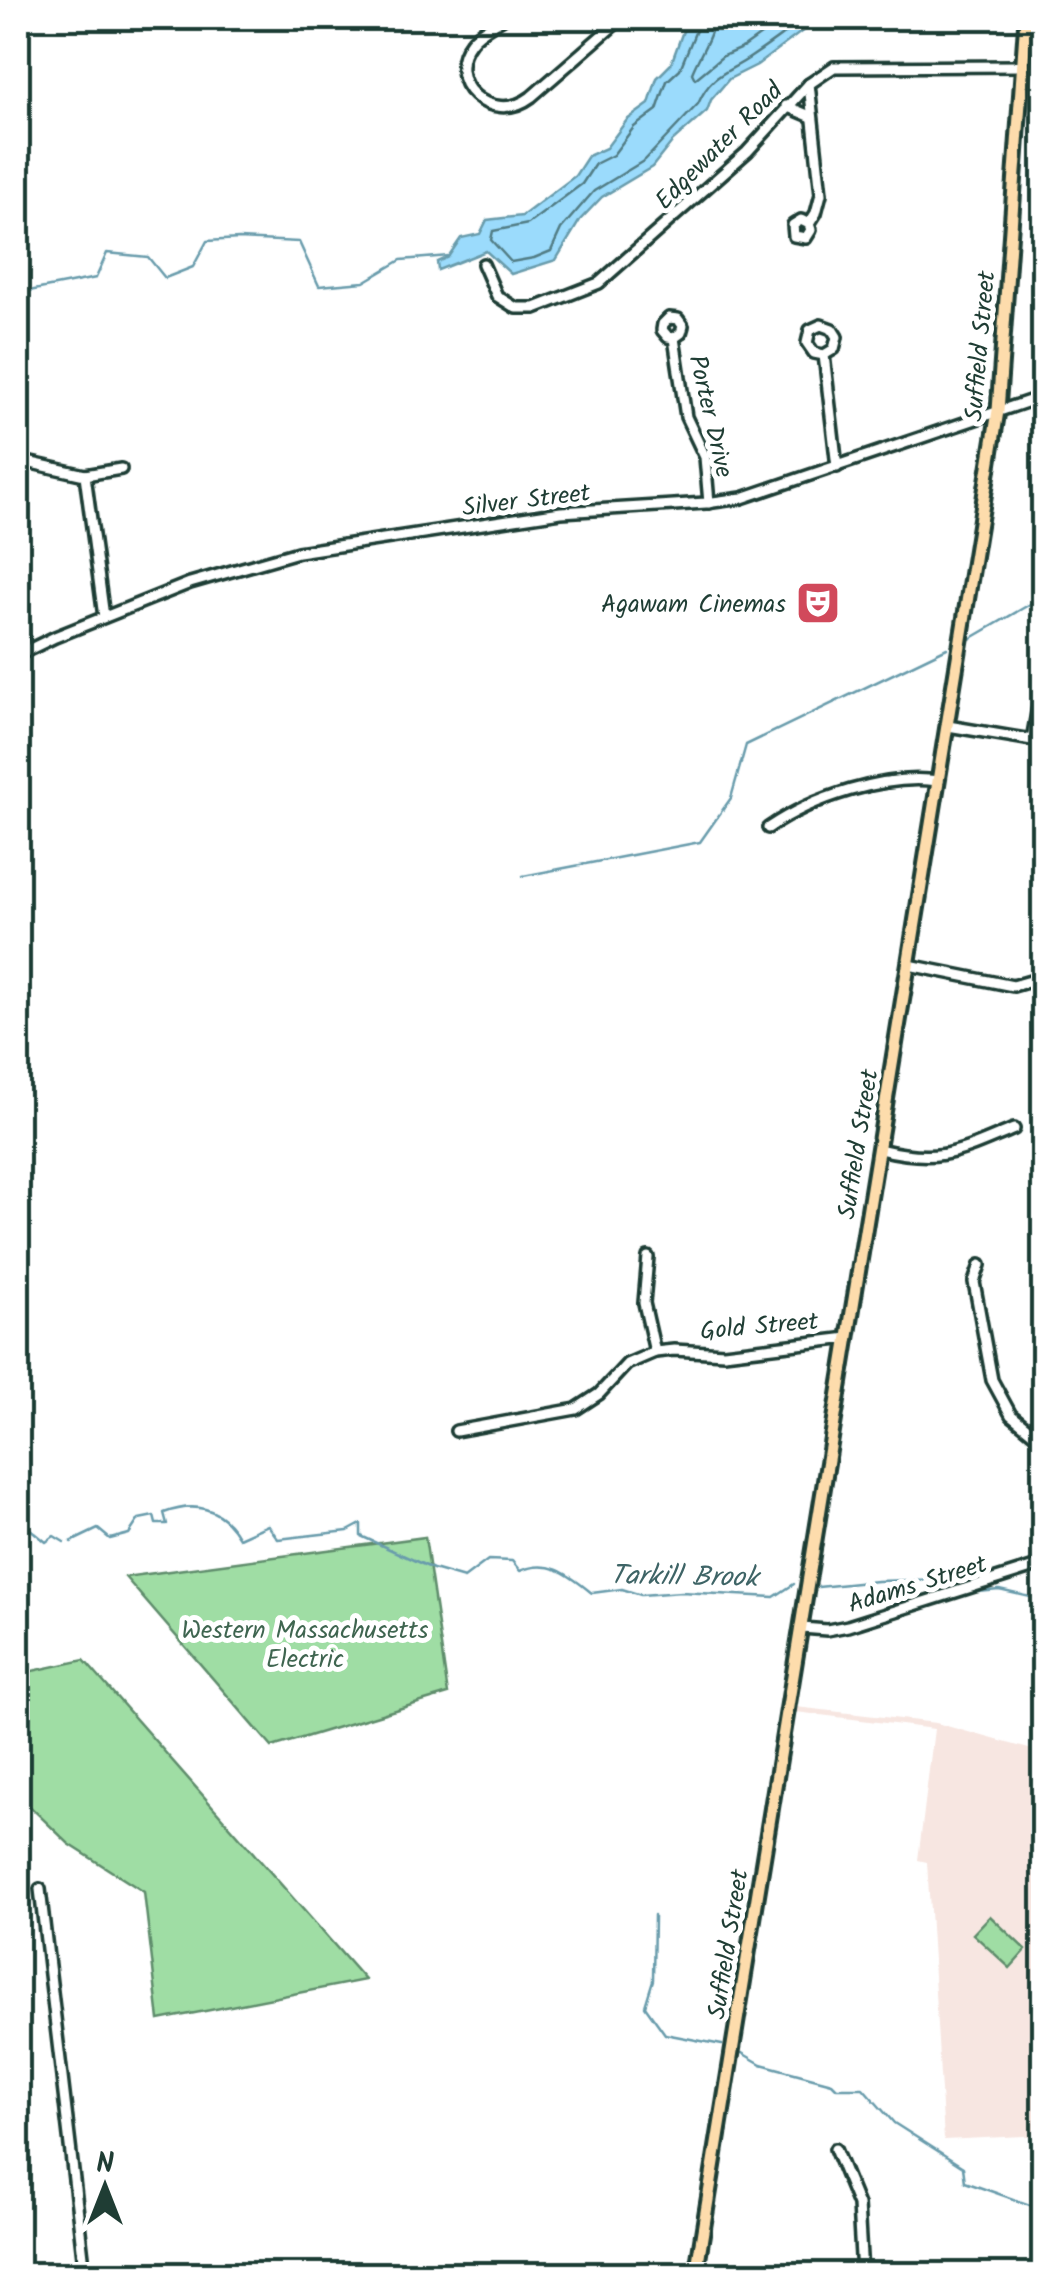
<svg xmlns="http://www.w3.org/2000/svg" width="1061" height="2292" font-family="Kalam,sans-serif">
<rect width="100%" height="100%" fill="#fff"/>
<filter id="ink" filterUnits="userSpaceOnUse"><feTurbulence type="fractalNoise" baseFrequency=".01" numOctaves="2"/><feDisplacementMap in="SourceGraphic" scale="20" xChannelSelector="R" yChannelSelector="G"/><feConvolveMatrix kernelMatrix="1 2 1 2 8 2 1 2 1" color-interpolation-filters="sRGB"/></filter>
<g filter="url(#ink)">
<path fill="#f7e6e1" d="M796,1707L936,1723L1043,1753V2135L944,2140L927,1862L918,1860L934,1729L796,1712Z"/>
<g fill="#9fdda4" stroke="#5f8d6c" stroke-width="2.5">
<path d="M425,1537L448,1694L272,1747L125,1577Z"/>
<path d="M84,1660L365,1980L159,2020L144,1892L69,1844L18,1795V1674Z"/>
<path d="M990,1916L1026,1950L1010,1968L973,1934Z"/>
</g>
<path fill="#9bdbfc" stroke="#699cac" stroke-width="2.5" d="M694,18H820L757,65L729,79L711,100L707,111L672,142L652,167L602,197L580,220L556,260L511,274L486,251L438,270L437,262L448,257L461,238L480,234L487,220L522,216L575,176L588,156L606,148L627,120L649,104L657,78L671,64L683,31Z"/>
<g fill="none" stroke-linecap="round" stroke-linejoin="round">
<g stroke="#517c84" stroke-width="2.5">
<path d="M701,18L680,69L667,81L657,110L634,127L613,155L595,164L582,184L528,224L493,231L491,240L511,262L534,258L551,251L561,229L594,191L645,160L698,104C711,73 728,73 751,57C769,45 788,32 803,18"/>
<path d="M714,18C713,36 699,55 692,73L695,79L723,56L744,47L785,18"/>
</g>
<g stroke="#699cac" stroke-width="2.5">
<path d="M18,287L29,291L96,278L107,253L148,257L165,278L193,267L207,241L239,239L299,242L319,286L364,282L401,260L449,256"/>
<path d="M970,639L1044,596"/>
<path d="M523,876L700,842L731,798L746,745L947,648"/>
<path d="M18,1519L46,1542L54,1536L64,1542"/>
<path d="M71,1542L98,1529L110,1539L129,1534L139,1519L154,1516L156,1524H167L164,1513C196,1501 222,1508 239,1538L268,1525L278,1539L348,1531L361,1524V1536L433,1569L464,1578L488,1560L512,1561L520,1571C550,1558 569,1575 592,1593L622,1589L641,1595L681,1592L774,1597L794,1584"/>
<path d="M818,1587L877,1581L948,1579L965,1576L968,1582"/>
<path d="M978,1592L999,1590L1044,1600"/>
<path d="M654,1915L653,1980L645,2006L665,2034L722,2045"/>
<path d="M742,2053L761,2064L832,2083L837,2088H863L894,2123L963,2167L965,2182L1044,2210"/>
</g>
<defs>
<g id="minor">
<path d="M503,18C493,25 479,31 471,42C441,81 491,127 531,97L622,18"/>
<path d="M809,84L821,194L816,213L809,224L801,220L793,225L794,236L806,238L811,230L809,224"/>
<path d="M786,106L812,117"/>
<path d="M483,264L497,296L516,308H535L599,283L747,152L809,84L834,67L1023,66"/>
<path d="M674,338L668,337L662,330L663,324L669,318L678,319L683,326L681,333L674,338L686,417L705,457L709,503"/>
<path d="M824,355L814,353L807,343L810,330L821,325L832,329L837,337L834,349L824,355L837,467"/>
<path d="M18,460L85,475L104,617"/>
<path d="M85,475L121,469"/>
<path d="M18,597L25,651"/>
<path d="M18,655L55,637L190,583L298,552L561,512L706,503L742,498L1044,396"/>
<path d="M948,726L1044,742"/>
<path d="M1032,740L1044,674"/>
<path d="M768,828C812,798 886,773 939,781"/>
<path d="M909,965L1013,986L1034,980"/>
<path d="M879,1149C941,1164 958,1152 1014,1129"/>
<path d="M648,1257L644,1303L655,1352"/>
<path d="M980,1265L974,1282L992,1380L1011,1415L1044,1442"/>
<path d="M456,1431L576,1409L599,1394L627,1364L655,1352L674,1350L724,1353L848,1338"/>
<path d="M802,1628L827,1630L848,1626L1044,1564"/>
<path d="M40,1889L85,2274"/>
<path d="M835,2149L858,2205L862,2274"/>
</g>
<path id="major" d="M696,2274L998,411L1026,18"/>
</defs>
<use href="#minor" stroke="#1f3d34" stroke-width="16"/>
<use href="#major" stroke="#1f3d34" stroke-width="19"/>
<use href="#minor" stroke="#fff" stroke-width="9"/>
<use href="#major" stroke="#fddcac" stroke-width="11"/>
</g>
</g>
<defs>
<symbol id="theatre-square" viewBox="-11 -11 22 22"><rect x="-9" y="-9" width="18" height="18" rx="4" fill="#d1495b" stroke="#fff"/><path d="M-5-5.5Q0-4 5-5.5V0Q5 5 0 6Q-5 5-5 0ZM-3.3-2.5H-1v1.5H-3.3ZM1-2.5H3.3v1.5H1ZM-2.8 1Q0 5.5 2.8 1Z" fill="#fff"/></symbol>
</defs>
<g fill-rule="evenodd">
<use href="#theatre-square" x="793" y="578" width="50" height="50"/>
</g>
<g text-anchor="middle" stroke-width="10" stroke-linejoin="round" paint-order="stroke">
<g font-size="25" fill="#1f3d34" stroke="#fff">
<text transform="translate(718 145) rotate(-45)" y="9">Edgewater Road</text>
<text transform="translate(979 346) rotate(-85)" y="9">Suffield Street</text>
<text transform="translate(712 416) rotate(77)" y="9">Porter Drive</text>
<text transform="translate(526 499) rotate(-7)" y="9">Silver Street</text>
<text transform="translate(857 1144) rotate(-81)" y="9">Suffield Street</text>
<text transform="translate(759 1325) rotate(-5)" y="9">Gold Street</text>
<text transform="translate(917 1583) rotate(-17)" y="9">Adams Street</text>
<text transform="translate(727 1944) rotate(-81)" y="9">Suffield Street</text>
</g>
<g font-size="25" fill="#1f3d34" stroke="#fff" text-anchor="end">
<text x="786" y="612">Agawam Cinemas</text>
</g>
<g font-size="25" fill="#3f6550" stroke="#fff">
<text x="305" y="1638">Western Massachusetts<tspan x="305" dy="29">Electric</tspan></text>
</g>
<g font-size="28" font-style="italic" fill="#3e6466" stroke="#fff">
<text transform="translate(684 1575) rotate(1)" y="10">Tarkill Brook</text>
</g>
</g>
<rect width="1061" height="2292" fill="none" stroke="#fff" stroke-width="60"/>
<rect x="30" y="30" width="1001" height="2232" fill="none" stroke="#1f3d34" stroke-width="4" filter="url(#ink)"/>
<g transform="translate(105 2187)" stroke="#ffffff" stroke-width="8" paint-order="stroke">
<path d="M0-8L18 38L0 25L-18 38Z" fill="#1f3d34"/>
<text y="-15" font-size="28" font-weight="bold" text-anchor="middle" fill="#1f3d34">N</text>
</g>
</svg>
